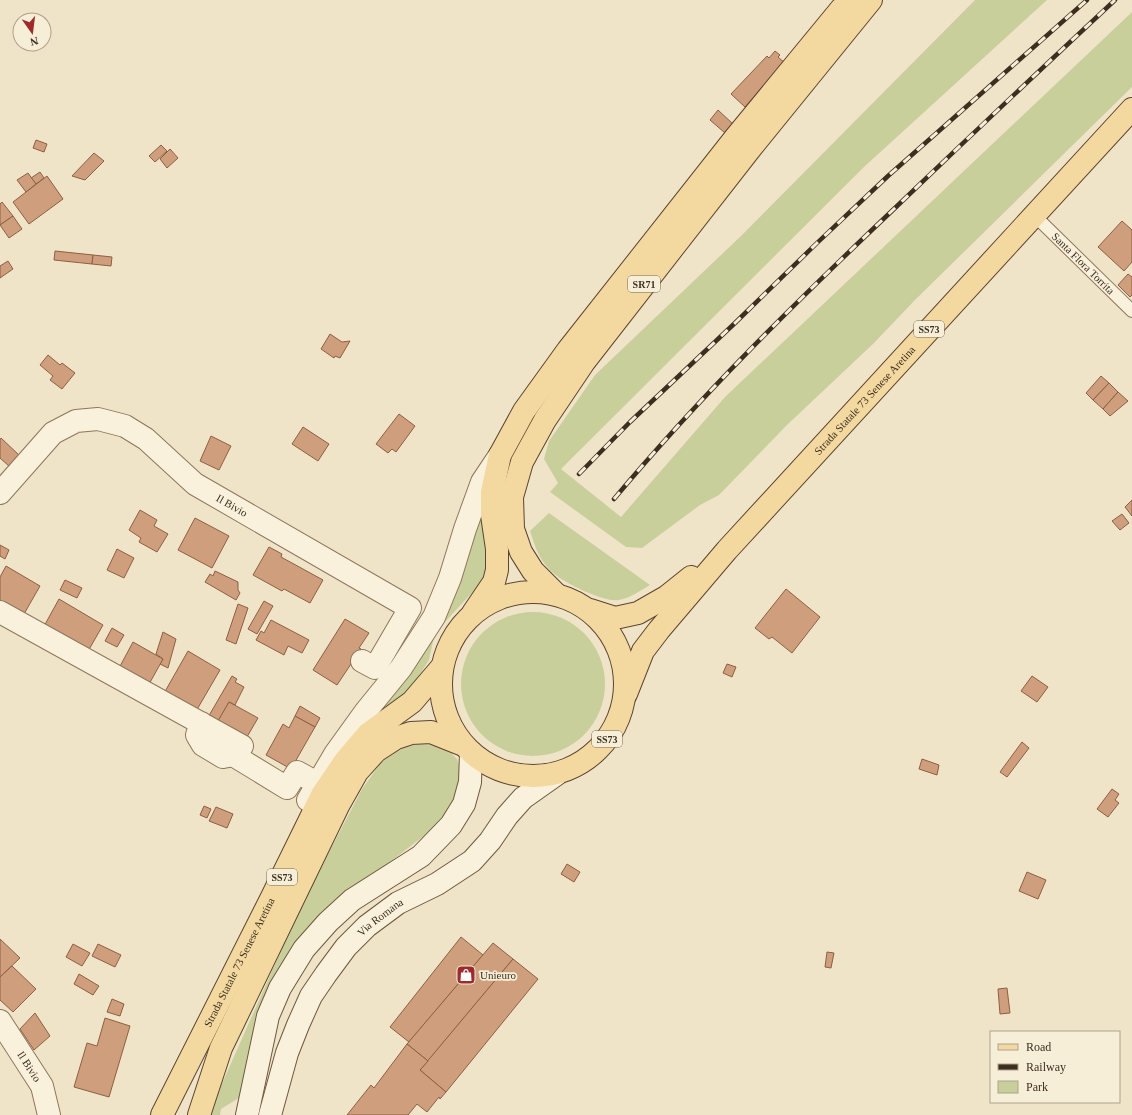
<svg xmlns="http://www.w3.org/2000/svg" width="1132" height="1115" font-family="'Times New Roman',serif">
<rect width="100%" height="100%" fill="#f0e4c8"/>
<g fill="#c9cf9b">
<path d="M975,0H1047L864,167L561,469L621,517L725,397L1132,12V87L915,300L874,343L787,425L719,495L700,505L642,548L626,547L550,492L558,483L544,459L549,441L595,375L742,235Z"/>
<path d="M479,512L486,518L489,570L481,583L444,623L434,637L429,660L418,677L404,695L385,712L369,716Z"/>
<path d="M549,513L650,585C640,591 630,598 619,600C604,603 559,581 549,569C538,557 535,546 530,531Z"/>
<circle cx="533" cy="684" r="72"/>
<path d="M424,743L437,746L451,753L457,759L462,772L460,790L444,819L429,832L348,894L323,917L247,1093L221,1109L220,1115H208L300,908L362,789L380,764L392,753L409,746Z"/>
</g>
<g fill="#cf9f7d" stroke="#8d5f41">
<path d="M775,51L780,55L778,57L786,64L754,99L753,98L745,107L731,94L767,56L769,58Z"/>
<path d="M718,110L733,124L725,133L710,120Z"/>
<path d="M36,140L47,144L44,152L33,148Z"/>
<path d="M161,145L167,151L155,162L149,156Z"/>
<path d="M170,149L178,158L167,168L160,159Z"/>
<path d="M94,153L104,161L85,180L72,176Z"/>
<path d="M40,172L44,178L36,184L31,178Z"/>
<path d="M28,173L36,184L26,192L17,180Z"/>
<path d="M47,176L63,199L29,224L13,202Z"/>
<path d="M2,202L13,216L0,225V204Z"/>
<path d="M13,216L22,229L9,238L0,225Z"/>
<path d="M1122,221L1132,230V262L1124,271L1098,247Z"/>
<path d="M55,251L93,255L92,264L54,260Z"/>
<path d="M93,255L112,257L111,266L92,264Z"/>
<path d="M8,261L13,269L0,278V266Z"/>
<path d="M1128,274L1132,277V295L1130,297L1118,285Z"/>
<path d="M330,334L342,342L350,341L340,358L335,356L334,358L321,349Z"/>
<path d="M48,355L60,365L62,363L75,373L62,389L50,380L53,376L40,365Z"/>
<path d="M1101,376L1109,383L1093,400L1086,393Z"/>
<path d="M1109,383L1118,392L1103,409L1093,400Z"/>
<path d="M1118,392L1128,401L1110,416L1103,409Z"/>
<path d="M399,414L415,426L396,452L392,449L388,453L376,444Z"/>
<path d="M303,427L329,444L318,461L292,444Z"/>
<path d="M211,436L231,446L219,470L200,461Z"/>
<path d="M1,438L20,456L10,467L0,458V440Z"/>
<path d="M1132,500V516L1125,507Z"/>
<path d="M140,510L157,520L154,526L168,534L157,552L139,542L141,538L129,530Z"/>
<path d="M1122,514L1129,523L1120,530L1112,521Z"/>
<path d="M195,518L229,536L212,568L178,550Z"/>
<path d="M0,545L9,550L5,559L0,556Z"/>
<path d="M269,547L282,554L281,557L323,580L310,603L284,589L282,591L253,575Z"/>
<path d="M117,549L134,558L124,578L107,570Z"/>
<path d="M6,566L40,586L24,614L0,601V577Z"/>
<path d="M215,571L238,582V590L240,593L236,600L205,582L210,574L213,576Z"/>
<path d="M65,580L82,588L77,598L60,590Z"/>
<path d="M786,589L820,617L792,653L772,637L769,639L755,628Z"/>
<path d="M59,599L103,625L87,653L43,628Z"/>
<path d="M264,601L273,606L257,634L248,629Z"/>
<path d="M238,604L248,608L236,644L226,640Z"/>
<path d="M345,619L369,633L359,648L361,649L337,685L313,670Z"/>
<path d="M271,620L309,640L302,653L288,646L284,655L256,640L261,631L264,633Z"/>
<path d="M112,628L124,635L117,647L105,641Z"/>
<path d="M163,632L176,639L168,668L160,664L163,659L156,654Z"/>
<path d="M133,642L163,659L148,686L118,670Z"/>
<path d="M188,651L220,670L195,713L163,695Z"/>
<path d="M727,664L736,667L732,677L723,673Z"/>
<path d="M232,676L237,679L235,682L244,687L235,705L229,702L217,724L207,719Z"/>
<path d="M1032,676L1048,687L1037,702L1021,691Z"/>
<path d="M229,702L258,718L244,742L215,726Z"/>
<path d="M300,706L320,718L315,727L295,716Z"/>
<path d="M295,716L315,727L291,769L266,755L283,724L289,728Z"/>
<path d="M1022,742L1029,748L1007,777L1000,772Z"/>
<path d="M922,759L939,765L937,775L919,769Z"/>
<path d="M1112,789L1119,794L1115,800L1119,803L1108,817L1097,809Z"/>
<path d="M204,806L211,809L207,818L200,815Z"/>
<path d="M216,807L233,814L227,828L209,821Z"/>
<path d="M567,864L580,872L574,882L561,874Z"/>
<path d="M1027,872L1046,880L1038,899L1019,891Z"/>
<path d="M461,937L483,955L409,1042L390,1027Z"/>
<path d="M0,939L20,958L0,977Z"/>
<path d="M493,943L513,959L428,1061L407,1044Z"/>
<path d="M73,944L90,953L82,966L66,957Z"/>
<path d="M98,944L121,955L115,967L92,956Z"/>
<path d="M827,952L834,953L831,968L825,967Z"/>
<path d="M513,959L538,979L446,1092L420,1070Z"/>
<path d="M12,966L36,989L13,1012L0,1000V977Z"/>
<path d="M79,974L99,986L93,995L74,984Z"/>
<path d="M1007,988L1010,1013L1000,1014L998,989Z"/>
<path d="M112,999L124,1004L120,1016L107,1012Z"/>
<path d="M35,1013L50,1036L34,1050L20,1029Z"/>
<path d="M105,1018L130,1026L109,1097L74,1087L87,1043L97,1046Z"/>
<path d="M407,1044L428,1061L420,1070L446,1092L440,1099L439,1097L427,1112L417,1104L408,1115H347L371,1085L374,1088Z"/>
</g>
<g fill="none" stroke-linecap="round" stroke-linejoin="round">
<defs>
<g id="lane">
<path id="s1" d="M1034,215L1132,311"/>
</g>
<g id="street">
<path id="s2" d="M0,493L53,433L76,421L98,419L125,426L146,439L195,484L410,608L375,668L362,661"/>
<path d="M0,612L242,746L233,755L223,757L203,745L197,735L201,723"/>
<path d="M233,755L287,788L297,772L317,783"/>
<path d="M308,800L335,754L366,711L401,668L434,617L450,578L465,529L482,482L500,455"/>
<path id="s3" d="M0,1021L42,1086L49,1115"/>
</g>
<g id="secondary">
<path d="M247,1115L268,1016L280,988L304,949L328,922L352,900L421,856L451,825L464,804L470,782L471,753"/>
<path id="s4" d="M270,1115L287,1053L298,1025L311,996L326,974L346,947L367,926L398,903L437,884L472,861L490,841L507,816L523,798L557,774"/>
</g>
<g id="primary">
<circle cx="533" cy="684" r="92"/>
<path d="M556,594L533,571L521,552L513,529L512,497L522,462L545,420L584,362L750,149L871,0"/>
<path d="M590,610L615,618L638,613L666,597L691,577"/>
<path d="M473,613L494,582L497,570V549L492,515V492L500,455L524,411L568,350L735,138L841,9L853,0"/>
<path id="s5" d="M626,694L643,651L659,630L727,550L1132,109"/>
<path id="s6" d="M162,1115L272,897L322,795L345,761L368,734L412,702L441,668"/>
<path d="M199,1115L221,1048L339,804L357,772L376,751L396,738L411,733L431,732L461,744"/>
</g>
</defs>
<use href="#lane" stroke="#8d765c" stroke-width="14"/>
<use href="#street" stroke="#8d765c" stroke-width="24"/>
<use href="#secondary" stroke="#6f573f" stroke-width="24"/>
<use href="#primary" stroke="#5b4430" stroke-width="24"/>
<use href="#lane" stroke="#faf1dc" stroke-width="12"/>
<use href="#street" stroke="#faf1dc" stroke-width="22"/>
<use href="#secondary" stroke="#faf1dc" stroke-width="22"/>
<use href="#primary" stroke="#f3d9a0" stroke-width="22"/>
<defs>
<g id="rail">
<path d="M579,474L630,422L735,323L817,243L888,176L1087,0"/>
<path d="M614,499C701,395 797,301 895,208C968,138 1041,69 1115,0"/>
</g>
</defs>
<use href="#rail" stroke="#3d2e20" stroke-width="4.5"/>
<use href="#rail" stroke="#f7eed8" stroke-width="3" stroke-dasharray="9" stroke-linecap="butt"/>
</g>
<defs>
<symbol id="shop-square" viewBox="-11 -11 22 22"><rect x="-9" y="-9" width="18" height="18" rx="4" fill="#9e2a2b" stroke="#f7eed8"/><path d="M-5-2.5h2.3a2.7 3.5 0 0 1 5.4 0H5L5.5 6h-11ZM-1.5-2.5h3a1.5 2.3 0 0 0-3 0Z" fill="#fff"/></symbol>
</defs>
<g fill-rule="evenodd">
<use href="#shop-square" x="455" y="964" width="22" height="22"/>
</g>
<g text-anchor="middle" stroke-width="3.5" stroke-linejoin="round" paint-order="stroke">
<g fill="#f7eed8" stroke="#756857" stroke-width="1">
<rect x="628" y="276" width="32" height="16" rx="3"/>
<rect x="914" y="321" width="30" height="16" rx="3"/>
<rect x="592" y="731" width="30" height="16" rx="3"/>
<rect x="267" y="869" width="30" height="16" rx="3"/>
</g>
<g font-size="10" font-weight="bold" fill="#3d2e20">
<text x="644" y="288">SR71</text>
<text x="929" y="333">SS73</text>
<text x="607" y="743">SS73</text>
<text x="282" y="881">SS73</text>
</g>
<g font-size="11" fill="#3d2e20" stroke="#f7eed8">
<text dy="4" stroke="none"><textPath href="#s1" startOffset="69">Santa Flora Torrita</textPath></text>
<text dy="4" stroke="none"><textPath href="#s5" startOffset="381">Strada Statale 73 Senese Aretina</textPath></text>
<text dy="4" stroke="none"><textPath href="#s2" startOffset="290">Il Bivio</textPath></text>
<text dy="4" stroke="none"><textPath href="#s4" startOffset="232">Via Romana</textPath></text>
<text dy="4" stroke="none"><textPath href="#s6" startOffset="171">Strada Statale 73 Senese Aretina</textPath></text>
<text dy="4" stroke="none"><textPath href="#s3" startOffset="54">Il Bivio</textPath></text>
</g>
<g font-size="11" fill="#3d2e20" stroke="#f7eed8" text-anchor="start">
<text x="480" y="979">Unieuro</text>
</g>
</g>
<rect x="990" y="1031" width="130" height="72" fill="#f7eed8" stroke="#ada18e"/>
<rect x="998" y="1044" width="20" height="6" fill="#f3d9a0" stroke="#ada18e"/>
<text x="1026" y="1051" font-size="12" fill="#3d2e20">Road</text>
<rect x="998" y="1064" width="20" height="6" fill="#3d2e20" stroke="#ada18e"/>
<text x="1026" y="1071" font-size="12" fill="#3d2e20">Railway</text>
<rect x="998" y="1081" width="20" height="12" fill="#c9cf9b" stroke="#ada18e"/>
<text x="1026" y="1091" font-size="12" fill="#3d2e20">Park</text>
<g transform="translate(32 32) rotate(166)"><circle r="19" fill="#f7eed8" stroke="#ada18e"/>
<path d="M0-3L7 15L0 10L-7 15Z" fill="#9e2a2b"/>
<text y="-6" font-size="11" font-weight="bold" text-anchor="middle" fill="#3d2e20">N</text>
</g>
</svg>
